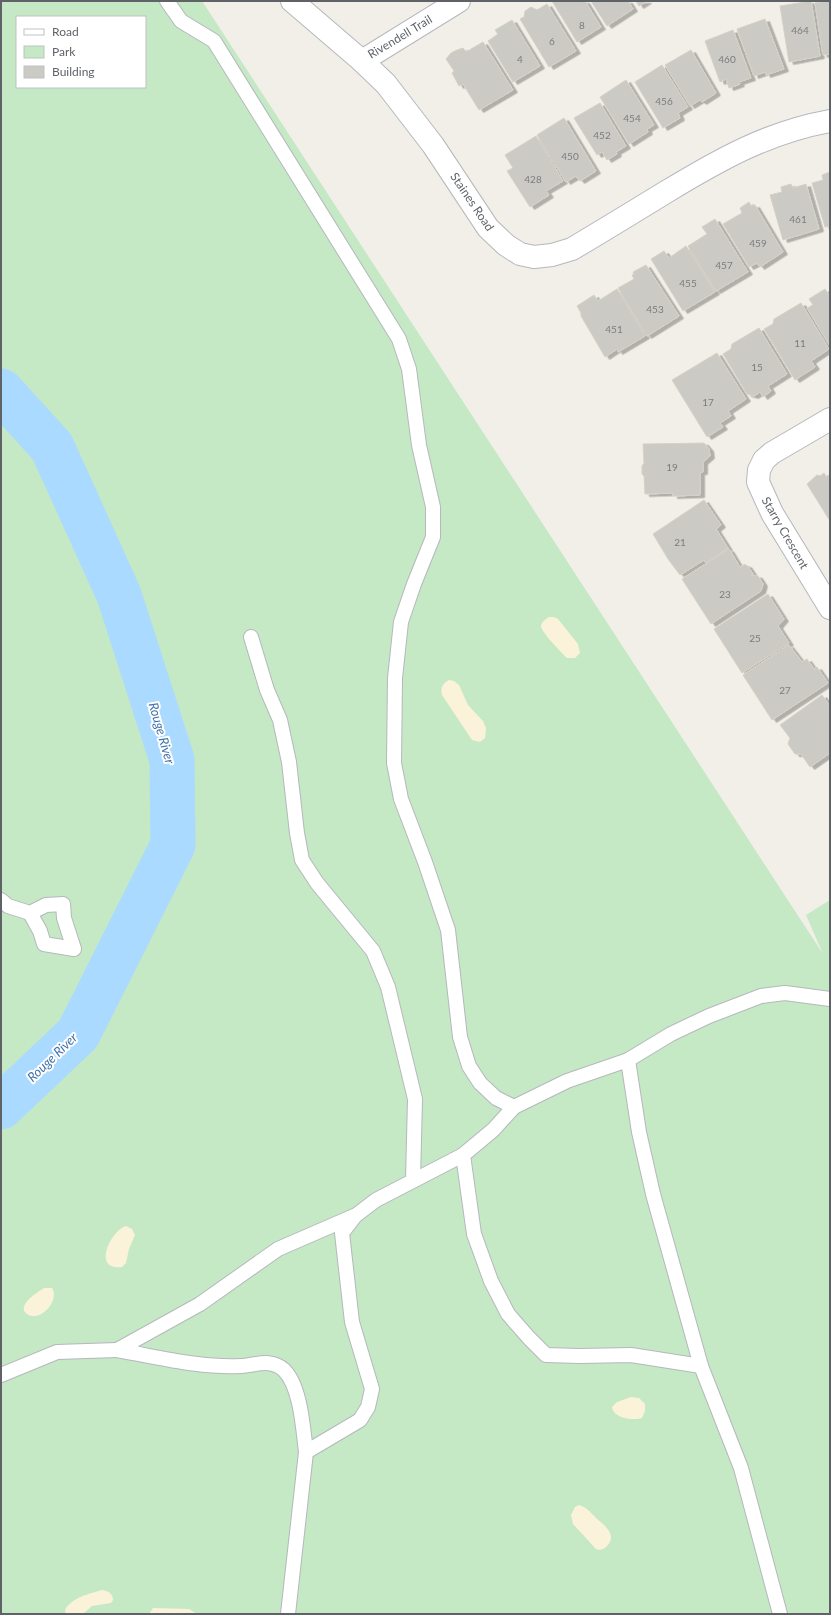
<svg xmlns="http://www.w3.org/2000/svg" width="831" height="1615" font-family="Lato,sans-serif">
<defs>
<filter id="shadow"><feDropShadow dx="4.5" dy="2.5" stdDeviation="0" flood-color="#0004"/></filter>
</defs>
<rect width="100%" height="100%" fill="#f1efe8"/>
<path fill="#c5e8c5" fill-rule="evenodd" d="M1,1H202L823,954L806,915L830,900V1614H1ZM17,17H145V87H17Z"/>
<g fill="#fbf3d9">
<path d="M549,617H554L558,619L578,644L580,653L575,658H567C562,653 541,632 541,626C542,621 546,619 549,617Z"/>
<path d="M449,680L454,681L459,685L468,705L483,721L486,728L485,738L480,742L472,740L442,695C440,688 443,683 449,680Z"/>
<path d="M126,1226L132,1229L135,1235L129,1249L126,1263L122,1267C92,1271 110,1231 126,1226Z"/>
<path d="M44,1288H52C61,1302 36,1327 24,1311C22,1301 37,1293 44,1288Z"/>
<path d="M631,1397L639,1398L645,1404V1411L642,1418C633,1421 613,1418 612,1407L617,1402Z"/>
<path d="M579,1505C587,1507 591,1513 596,1518C604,1525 618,1535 607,1546C604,1549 600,1551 596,1549L573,1524L571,1515L575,1507Z"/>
<path d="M102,1590C108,1591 113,1593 113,1600L111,1603L92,1606L83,1614H66L65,1610C72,1597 89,1594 102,1590Z"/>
<path d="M153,1608L189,1609L197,1614H149Z"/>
</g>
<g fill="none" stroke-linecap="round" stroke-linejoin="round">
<path stroke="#aadaff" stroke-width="45" d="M1,391L52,447L119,595L172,760L173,845L78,1034L1,1107"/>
</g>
<g fill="#cccac5" stroke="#d6d1c6" filter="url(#shadow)">
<path d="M552,1H585L601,27L577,42Z"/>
<path d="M591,1H628L633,9L607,26Z"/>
<path d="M636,1H647L639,6Z"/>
<path d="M811,1L820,56L789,62L780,6Z"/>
<path d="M830,1V54L823,55L815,3Z"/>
<path d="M547,4L576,51L549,67L520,19L524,17L525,11L531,7L537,10Z"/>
<path d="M765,19L784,69L766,75L765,72L754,76L737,29Z"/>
<path d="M512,20L540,66L513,82L488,41L498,34L495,30Z"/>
<path d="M733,30L751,78L739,82L740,84L729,88L726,79L720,82L705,41Z"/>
<path d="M483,42L513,90L479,110L463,84L459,86L452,73L454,71L446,59L451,53L457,50L463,48L466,52Z"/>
<path d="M691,50L716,93L702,102L700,100L690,106L665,65Z"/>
<path d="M662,65L688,107L678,113L680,118L663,128L635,82Z"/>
<path d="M626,80L654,125L647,129L648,132L629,144L600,97Z"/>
<path d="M600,103L626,146L616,152L617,154L607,160L602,152L597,155L574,118Z"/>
<path d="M564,118L596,171L580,181L576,176L566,182L537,135Z"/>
<path d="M536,136L563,181L546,191L549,195L530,207L507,171L513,168L505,155Z"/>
<path d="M830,172V226L825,227L812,183L823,180L822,175Z"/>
<path d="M791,184L793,188L806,184L819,229L783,240L770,195L782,192L781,187Z"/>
<path d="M749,202L751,206L755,205L783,252L760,267L757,263L749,267L723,224L742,213L740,208Z"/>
<path d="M715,219L748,272L716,291L688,246L707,234L702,227Z"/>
<path d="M686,246L715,292L683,311L651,259L664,251L669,258Z"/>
<path d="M646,265L679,316L647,336L618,288L634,279L632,275L634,274L633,272Z"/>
<path d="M617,289L645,336L618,352L617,349L605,357L581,316V313L577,306L594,295L598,301Z"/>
<path d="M825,289L829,295L830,294V346L807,308L813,305L809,299Z"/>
<path d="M801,303L829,349L811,361L815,367L795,380L764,329L773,324L774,319Z"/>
<path d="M759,328L787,374L768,386L771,391L763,397L760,392L754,396L747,394L723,354L731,349L732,344Z"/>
<path d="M717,353L746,399L728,411L731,416L720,423L723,427L707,437L672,380Z"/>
<path d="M704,443L709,449L710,456L703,462V472H700V495L673,496V493L645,494L644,476L642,474V466L644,463L643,444Z"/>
<path d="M824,473L827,478L830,476V521L807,484L817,475L820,476Z"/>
<path d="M704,500L721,525L716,529L728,548L706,563L704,560L680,575L668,559L653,534Z"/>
<path d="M729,549L740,567L745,564L746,566L747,565L753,574L751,575L758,576L763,584L761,591L711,624L682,579Z"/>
<path d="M768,594L784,619L778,626L789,643L742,673L714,629Z"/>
<path d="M789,645L802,662L807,659L814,669L817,667L828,683L772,720L743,675Z"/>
<path d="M822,695L830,706V753L810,767L801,754H795L788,744L790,738L780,725Z"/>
</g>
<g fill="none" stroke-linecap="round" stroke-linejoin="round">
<defs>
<g id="service">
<path d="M167,1L181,21L214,41L399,339L409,369L419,445L433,507V537L414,584L401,622L395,678L394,763L401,799L425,862L448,930L460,1037L469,1066L480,1083L496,1098L514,1107"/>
<path d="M251,637L267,690L280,720L289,762L297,833L302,860L317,883L373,951L388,987L415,1099L413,1180"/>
<path d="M1,900L8,906L30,913L46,905L63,904L64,918L74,949L44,944L40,931L30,913"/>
<path d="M628,1060L671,1034L709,1016L761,996L785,993L830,999"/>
<path d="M463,1155L493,1130L514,1107L567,1081L628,1060L639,1132L653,1194L701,1366"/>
<path d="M1,1375L57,1352L117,1350"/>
<path d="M306,1452C303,1429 301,1387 284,1370C271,1358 256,1365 241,1366C199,1368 158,1357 117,1350L200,1304L278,1249L354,1216"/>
<path d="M288,1614L306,1452L360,1420L368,1407L372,1389L352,1322L342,1233L355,1216L376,1200L463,1155L474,1234L491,1281L508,1314L529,1338L546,1355L580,1356L631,1355L701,1366L741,1468L780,1614"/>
</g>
<g id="minor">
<path d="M362,61L459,1"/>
<path d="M830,419L772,453L764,460L759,470L758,482L772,513L830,608"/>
</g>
<path id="tertiary" d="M292,1L362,61L386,84L433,145L488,228L506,245L520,254L534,257L552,255L572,249C604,230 635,211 666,192C719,160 768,132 830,121"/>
</defs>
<use href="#service" stroke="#b5b8bc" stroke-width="16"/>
<use href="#minor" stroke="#b5b8bc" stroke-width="24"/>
<use href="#tertiary" stroke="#b5b8bc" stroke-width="24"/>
<use href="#service" stroke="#fff" stroke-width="14"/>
<use href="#minor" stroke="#fff" stroke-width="22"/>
<use href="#tertiary" stroke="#fff" stroke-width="22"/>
</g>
<g text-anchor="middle" stroke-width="4" stroke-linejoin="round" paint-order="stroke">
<g font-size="10" fill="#7a7d7f">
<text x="582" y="29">8</text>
<text x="800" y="34">464</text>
<text x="552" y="45">6</text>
<text x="520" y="63">4</text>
<text x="727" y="63">460</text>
<text x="664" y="105">456</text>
<text x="632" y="122">454</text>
<text x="602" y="139">452</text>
<text x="570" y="160">450</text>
<text x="533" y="183">428</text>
<text x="798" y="223">461</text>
<text x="758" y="247">459</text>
<text x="724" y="269">457</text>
<text x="688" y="287">455</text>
<text x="655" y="313">453</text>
<text x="614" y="333">451</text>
<text x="800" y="347">11</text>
<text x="757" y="371">15</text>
<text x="708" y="406">17</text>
<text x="672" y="471">19</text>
<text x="680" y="546">21</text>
<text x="725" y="598">23</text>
<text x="755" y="642">25</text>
<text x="785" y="694">27</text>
</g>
<g font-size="12" fill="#5f6368" stroke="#fff">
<text transform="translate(400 37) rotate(-31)" y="4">Rivendell Trail</text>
<text transform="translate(472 202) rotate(56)" y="4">Staines Road</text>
<text transform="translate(785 533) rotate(60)" y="4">Starry Crescent</text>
</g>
<g font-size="13" font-style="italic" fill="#4174aa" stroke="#fff">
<text transform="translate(162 733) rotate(74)" y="5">Rouge River</text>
<text transform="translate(52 1057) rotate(-44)" y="5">Rouge River</text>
</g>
</g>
<rect width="831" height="1615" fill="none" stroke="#5f6368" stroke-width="4"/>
<rect x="16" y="16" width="130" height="72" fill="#ffffff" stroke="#bfc1c3"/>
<rect x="24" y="29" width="20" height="6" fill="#ffffff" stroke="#bfc1c3"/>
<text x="52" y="36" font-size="12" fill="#5f6368">Road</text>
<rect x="24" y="46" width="20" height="12" fill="#c5e8c5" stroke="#bfc1c3"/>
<text x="52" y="56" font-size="12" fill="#5f6368">Park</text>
<rect x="24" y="66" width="20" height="12" fill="#cccac5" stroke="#bfc1c3"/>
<text x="52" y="76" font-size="12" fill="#5f6368">Building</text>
</svg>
